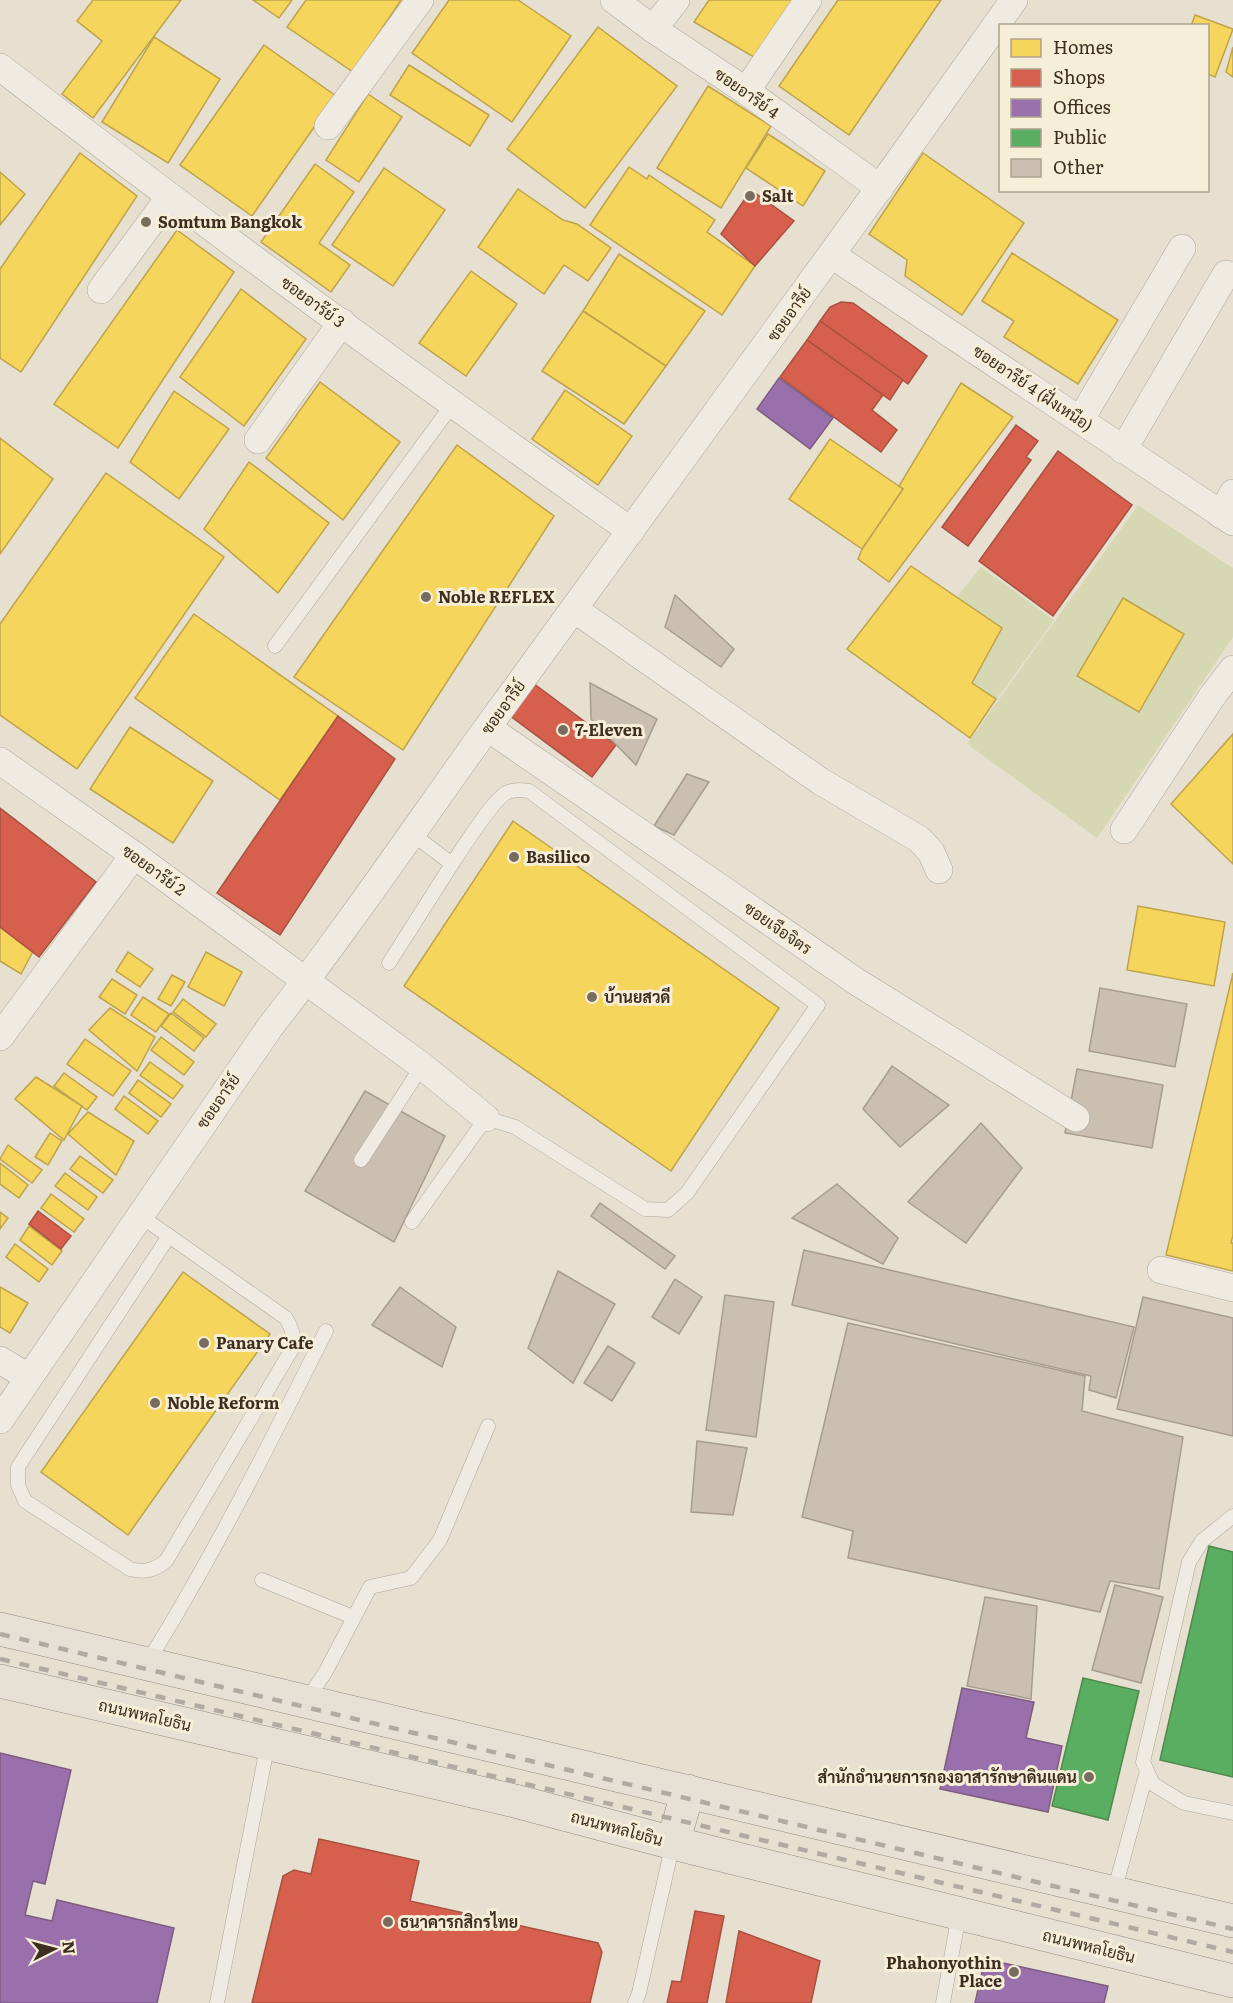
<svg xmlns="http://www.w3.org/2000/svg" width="1233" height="2003" font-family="Literata,Sarabun,serif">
<rect width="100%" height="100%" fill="#e7e0d1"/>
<g fill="#d6d7b3">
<path d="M1138,505L1233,568V637L1097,838L967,744Z"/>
<path d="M981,567L1054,620L983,718L946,610Z"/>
</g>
<g fill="#f6d55c" stroke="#bea34a" stroke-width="1.5">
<path d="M93,0H181L93,118L62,94L102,41L77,21Z"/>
<path d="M253,0H292L279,18Z"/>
<path d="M306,0H401L353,72L287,27Z"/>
<path d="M449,0H518L571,36L512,122L412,53Z"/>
<path d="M709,0H797L759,60L694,22Z"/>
<path d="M838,0H941L849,135L779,86Z"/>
<path d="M1195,15L1233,29L1215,77L1208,74V26H1191Z"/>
<path d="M598,27L677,86L585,208L507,149Z"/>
<path d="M154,37L220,79L168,163L102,122Z"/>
<path d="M264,45L336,96L252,216L180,165Z"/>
<path d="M1233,47V77L1226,72Z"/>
<path d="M409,65L489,115L470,146L390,95Z"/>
<path d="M708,86L771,126L721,208L657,168Z"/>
<path d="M368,94L402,117L359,182L326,160Z"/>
<path d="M768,134L825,171L803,206L746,168Z"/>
<path d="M80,153L137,196L21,372L0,358V269Z"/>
<path d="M923,153L1024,223L962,315L905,276L907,260L869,234Z"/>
<path d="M315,164L354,192L319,243L350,265L331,292L261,242Z"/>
<path d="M629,167L647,179L649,175L715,220L707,232L755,266L722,315L590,225Z"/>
<path d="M384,168L445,210L393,286L332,245Z"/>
<path d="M0,172L25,194L0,225Z"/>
<path d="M518,189L563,220L577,224L611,248L588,281L564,265L544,294L478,247Z"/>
<path d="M177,230L234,272L118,448L54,404Z"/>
<path d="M1012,253L1118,320L1078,384L1004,337L1014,321L982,301Z"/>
<path d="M619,254L705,311L666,366L583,311Z"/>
<path d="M471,271L517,304L466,376L419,343Z"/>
<path d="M241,289L306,339L244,426L180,377Z"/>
<path d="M583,311L666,366L624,424L542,371Z"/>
<path d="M320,382L400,442L343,520L266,458Z"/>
<path d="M961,383L1013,417L889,582L858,559L862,549L903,489L899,486Z"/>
<path d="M565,390L632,436L598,485L532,439Z"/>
<path d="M174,391L229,429L179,499L130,462Z"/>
<path d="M0,438L53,479L0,554Z"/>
<path d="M830,439L903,489L862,549L789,499Z"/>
<path d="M457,445L554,516L403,750L294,677Z"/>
<path d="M249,462L329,523L278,593L204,529Z"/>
<path d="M106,473L224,557L77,769L0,715V624Z"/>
<path d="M911,566L1002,628L972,683L996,699L970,738L847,649Z"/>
<path d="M1123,598L1184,634L1139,712L1077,676Z"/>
<path d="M194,614L338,716L280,800L135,698Z"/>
<path d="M130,727L213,781L173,843L90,789Z"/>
<path d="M1233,734V864L1171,804Z"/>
<path d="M513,821L779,1008L671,1171L404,986Z"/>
<path d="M1138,906L1225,922L1214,986L1127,970Z"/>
<path d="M0,913L39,940L21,974L0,961Z"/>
<path d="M128,952L153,969L140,987L116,971Z"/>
<path d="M206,952L242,972L224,1006L188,987Z"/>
<path d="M1233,973V1235L1231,1243H1233V1271L1166,1255Z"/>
<path d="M172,975L185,982L171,1006L158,999Z"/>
<path d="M112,979L137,995L125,1014L99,997Z"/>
<path d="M143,997L169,1014L156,1032L131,1015Z"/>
<path d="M183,999L216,1024L206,1037L173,1012Z"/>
<path d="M110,1008L155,1037L137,1071L89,1030Z"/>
<path d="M171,1013L204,1038L194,1051L161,1026Z"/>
<path d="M161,1037L194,1062L184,1075L151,1050Z"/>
<path d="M85,1039L131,1071L113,1096L67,1064Z"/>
<path d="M150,1062L183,1086L173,1099L140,1075Z"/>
<path d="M64,1073L97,1097L87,1110L54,1086Z"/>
<path d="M36,1077L82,1106L64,1140L15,1099Z"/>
<path d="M138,1080L171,1104L161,1117L129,1093Z"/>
<path d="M124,1096L158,1121L148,1134L115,1109Z"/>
<path d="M88,1112L134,1141L116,1175L68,1134Z"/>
<path d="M50,1133L62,1141L48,1165L35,1157Z"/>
<path d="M8,1145L42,1170L32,1183L0,1159Z"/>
<path d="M80,1156L113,1180L103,1193L70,1169Z"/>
<path d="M0,1163L28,1185L19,1198L0,1184Z"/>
<path d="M65,1173L97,1197L88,1210L55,1186Z"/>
<path d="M51,1194L84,1219L74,1232L41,1208Z"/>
<path d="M0,1212L8,1218L0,1229Z"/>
<path d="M29,1226L62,1251L52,1265L20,1240Z"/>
<path d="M15,1244L48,1269L39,1282L6,1257Z"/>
<path d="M183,1272L270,1334L128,1535L41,1472Z"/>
<path d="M0,1287L28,1303L10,1333L0,1327Z"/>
</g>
<g fill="#d6604d" stroke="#a85140" stroke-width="1.5">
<path d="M751,190L794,221L755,266L721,234Z"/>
<path d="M841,302L853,303L927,356L908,384L820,321L830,307Z"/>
<path d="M820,321L903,380L890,400L807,340Z"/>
<path d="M807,340L883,395L872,410L897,430L881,452L780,377Z"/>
<path d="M1016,425L1038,441L1026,457L1031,460L968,546L942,527Z"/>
<path d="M1058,451L1132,505L1053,616L979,561Z"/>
<path d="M533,683L616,745L592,777L509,715Z"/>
<path d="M338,716L395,759L280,935L217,893Z"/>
<path d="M0,808L96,882L39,957L0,927Z"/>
<path d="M38,1211L71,1236L61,1249L29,1224Z"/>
<path d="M319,1839L419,1861L410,1901L598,1943L602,1952L590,2003H252L283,1876L294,1870L311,1874Z"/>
<path d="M695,1911L724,1916L707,2003H667L672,1981L681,1982Z"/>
<path d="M739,1931L820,1961L811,2003H726Z"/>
</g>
<g fill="#9970ab" stroke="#7d5c81" stroke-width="1.5">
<path d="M779,378L833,418L810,449L757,409Z"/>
<path d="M962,1688L1034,1702L1026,1738L1062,1746L1048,1812L940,1789Z"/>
<path d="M0,1753L71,1770L45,1884L33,1881L25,1915L52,1921L57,1900L174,1928L157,2003H0Z"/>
<path d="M985,1959L1108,1986L1104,2003H975Z"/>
</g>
<g fill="#5aae61" stroke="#51884e" stroke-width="1.5">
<path d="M1209,1546L1233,1552V1777L1160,1760Z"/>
<path d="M1083,1678L1139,1691L1108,1820L1052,1806Z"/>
</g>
<g fill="#cbbfb2" stroke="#a89c90" stroke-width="1.5">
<path d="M675,595L734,649L721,667L665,627Z"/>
<path d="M590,683L657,719L636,765L591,719Z"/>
<path d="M687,774L709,782L674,835L654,826Z"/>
<path d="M1100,988L1187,1004L1175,1067L1089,1051Z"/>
<path d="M892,1066L949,1105L900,1147L863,1109Z"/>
<path d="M1077,1069L1163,1085L1152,1148L1065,1133Z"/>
<path d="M365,1091L445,1136L394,1242L305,1191Z"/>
<path d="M981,1123L1022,1168L966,1243L908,1202Z"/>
<path d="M837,1184L898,1238L883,1264L792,1218Z"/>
<path d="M600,1203L675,1256L665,1269L591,1216Z"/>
<path d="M804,1250L1134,1327L1116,1398L1089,1390L1091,1376L792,1305Z"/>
<path d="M558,1271L615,1304L573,1383L528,1348Z"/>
<path d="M675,1279L702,1297L679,1334L652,1317Z"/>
<path d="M400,1287L456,1327L442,1367L372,1325Z"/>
<path d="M725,1295L774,1302L756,1437L706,1430Z"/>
<path d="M1143,1297L1233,1318V1436L1117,1409Z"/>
<path d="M848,1323L1085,1376L1082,1411L1183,1437L1159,1589L1110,1581L1100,1612L848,1558L853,1531L802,1517Z"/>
<path d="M608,1346L635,1363L612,1401L584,1383Z"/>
<path d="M697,1441L747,1448L733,1515L691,1512Z"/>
<path d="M1115,1585L1163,1597L1141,1683L1092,1670Z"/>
<path d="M985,1597L1037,1606L1031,1699L967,1686Z"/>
</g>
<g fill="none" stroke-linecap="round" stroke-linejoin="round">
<defs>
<g id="lane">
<path d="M275,646L452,405"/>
<path d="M411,833L452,864C462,849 493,800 506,793C513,789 521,790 529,791L818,1005L687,1193L668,1210L645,1209L515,1127L486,1118L412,1222"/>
<path d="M389,963L452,864"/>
<path d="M361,1160L422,1066"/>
<path d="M139,1215L169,1236"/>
<path d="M169,1236L286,1318C292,1329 295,1337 292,1349L166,1561C155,1570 145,1573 130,1569L25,1501L18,1485V1467Z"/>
<path d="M1233,1516L1202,1541L1189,1562L1143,1762L1153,1784L1184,1803L1233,1813"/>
<path d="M262,1580L353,1617"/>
<path d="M147,1663C213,1557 270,1443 326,1331"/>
<path d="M307,1700L326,1671L370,1587L411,1578L440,1540L488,1426"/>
<path d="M1114,1892L1147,1771"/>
<path d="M217,2003L268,1743"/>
<path d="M635,2003L639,1993L673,1843"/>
<path d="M943,2003L959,1914"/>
</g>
<g id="street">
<path d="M614,0L653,29L746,91L880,188"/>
<path d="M653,29L676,0"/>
<path d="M0,67C207,227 418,381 631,531"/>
<path d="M746,91L808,0"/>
<path d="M328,126L420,0"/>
<path d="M832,255L1233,522"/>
<path d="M101,290L169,198"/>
<path d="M1081,419L1182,248"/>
<path d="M258,440L342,322"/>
<path d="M1123,450L1226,274"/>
<path d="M1221,515L1233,493"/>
<path d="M574,609L820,781L919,839L931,852L939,870"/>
<path d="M488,728L857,982L1076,1118"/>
<path d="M0,761L134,855L422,1066L486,1118"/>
<path d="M1124,830L1211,698L1233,669"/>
<path d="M0,1037L134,855"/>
<path d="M1161,1270L1233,1288"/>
<path d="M0,1360L28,1377"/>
<path d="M0,1420L270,1027C346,930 415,828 487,728C664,487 840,244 1014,0"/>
</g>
<g id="primary">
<path d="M0,1629L1233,1921"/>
<path d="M0,1681L515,1801L673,1843L1233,1981"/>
<path d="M673,1843L688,1791"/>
</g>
</defs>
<use href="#lane" stroke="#ada599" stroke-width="15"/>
<use href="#street" stroke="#ada599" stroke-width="28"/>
<use href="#primary" stroke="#928b80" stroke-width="34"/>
<use href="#lane" stroke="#efebe3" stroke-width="14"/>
<use href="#street" stroke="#efebe3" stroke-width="27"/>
<use href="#primary" stroke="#e6e1d4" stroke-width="33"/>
<g stroke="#afaaa2" stroke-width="4.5" stroke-dasharray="10 10" stroke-linecap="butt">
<path d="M0,1634L1233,1929"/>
<path d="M0,1659L1233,1952"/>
</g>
</g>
<g fill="#786c5e" stroke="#f7eed8" stroke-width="2">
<circle cx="750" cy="196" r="6"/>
<circle cx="146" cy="222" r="6"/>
<circle cx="426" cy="597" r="6"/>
<circle cx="563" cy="730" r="6"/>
<circle cx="514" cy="857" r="6"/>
<circle cx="592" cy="997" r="6"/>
<circle cx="204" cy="1343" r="6"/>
<circle cx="155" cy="1403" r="6"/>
<circle cx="1089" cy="1777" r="6"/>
<circle cx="388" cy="1922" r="6"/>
<circle cx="1014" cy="1972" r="6"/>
</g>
<g text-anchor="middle" stroke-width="6" stroke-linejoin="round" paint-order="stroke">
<g font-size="16" fill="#3d2e20" stroke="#f7eed8">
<text transform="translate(747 93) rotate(35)" y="6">ซอยอารีย์ 4</text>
<text transform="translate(313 302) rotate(36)" y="6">ซอยอาร๊ย์ 3</text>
<text transform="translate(789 314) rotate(-54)" y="6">ซอยอารีย์</text>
<text transform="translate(1033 388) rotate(34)" y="6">ซอยอารีย์ 4 (ฝั่งเหนือ)</text>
<text transform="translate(503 707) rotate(-54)" y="6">ซอยอารีย์</text>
<text transform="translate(154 870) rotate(36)" y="6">ซอยอาร๊ย์ 2</text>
<text transform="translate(778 928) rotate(35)" y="6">ซอยเจือจิตร</text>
<text transform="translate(218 1101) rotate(-55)" y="6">ซอยอารีย์</text>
<text transform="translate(145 1715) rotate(13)" y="6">ถนนพหลโยธิน</text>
<text transform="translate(617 1828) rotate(15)" y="6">ถนนพหลโยธิน</text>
<text transform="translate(1089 1946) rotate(14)" y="6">ถนนพหลโยธิน</text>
</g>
<g font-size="16" font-weight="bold" fill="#3d2e20" stroke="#f7eed8" text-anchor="start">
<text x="762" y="202">Salt</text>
<text x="158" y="228">Somtum Bangkok</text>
<text x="438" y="603">Noble REFLEX</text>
<text x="575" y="736">7-Eleven</text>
<text x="526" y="863">Basilico</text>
<text x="604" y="1003">บ้านยสวดี</text>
<text x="216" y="1349">Panary Cafe</text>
<text x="167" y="1409">Noble Reform</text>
<text x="1077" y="1783" text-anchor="end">สำนักอำนวยการกองอาสารักษาดินแดน</text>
<text x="400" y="1928">ธนาคารกสิกรไทย</text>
<text x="1002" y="1969" text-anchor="end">Phahonyothin<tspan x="1002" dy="18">Place</tspan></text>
</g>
</g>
<rect x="999" y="24" width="210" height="168" fill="#f7eed8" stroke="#ada18e" stroke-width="1.5"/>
<rect x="1011" y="39" width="30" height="18" fill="#f6d55c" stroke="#ada18e" stroke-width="1.5"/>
<text x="1053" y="54" font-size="18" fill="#3d2e20">Homes</text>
<rect x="1011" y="69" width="30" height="18" fill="#d6604d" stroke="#ada18e" stroke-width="1.5"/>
<text x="1053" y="84" font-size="18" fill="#3d2e20">Shops</text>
<rect x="1011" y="99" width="30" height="18" fill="#9970ab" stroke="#ada18e" stroke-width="1.5"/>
<text x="1053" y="114" font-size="18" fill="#3d2e20">Offices</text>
<rect x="1011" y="129" width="30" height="18" fill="#5aae61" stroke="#ada18e" stroke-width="1.5"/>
<text x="1053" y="144" font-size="18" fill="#3d2e20">Public</text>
<rect x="1011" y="159" width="30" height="18" fill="#cbbfb2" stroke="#ada18e" stroke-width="1.5"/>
<text x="1053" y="174" font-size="18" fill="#3d2e20">Other</text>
<g transform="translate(54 1949) rotate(84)" stroke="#f7eed8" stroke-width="4.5" paint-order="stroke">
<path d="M0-4.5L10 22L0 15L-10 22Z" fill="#3d2e20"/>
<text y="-9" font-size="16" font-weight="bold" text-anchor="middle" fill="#3d2e20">N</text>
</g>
</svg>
